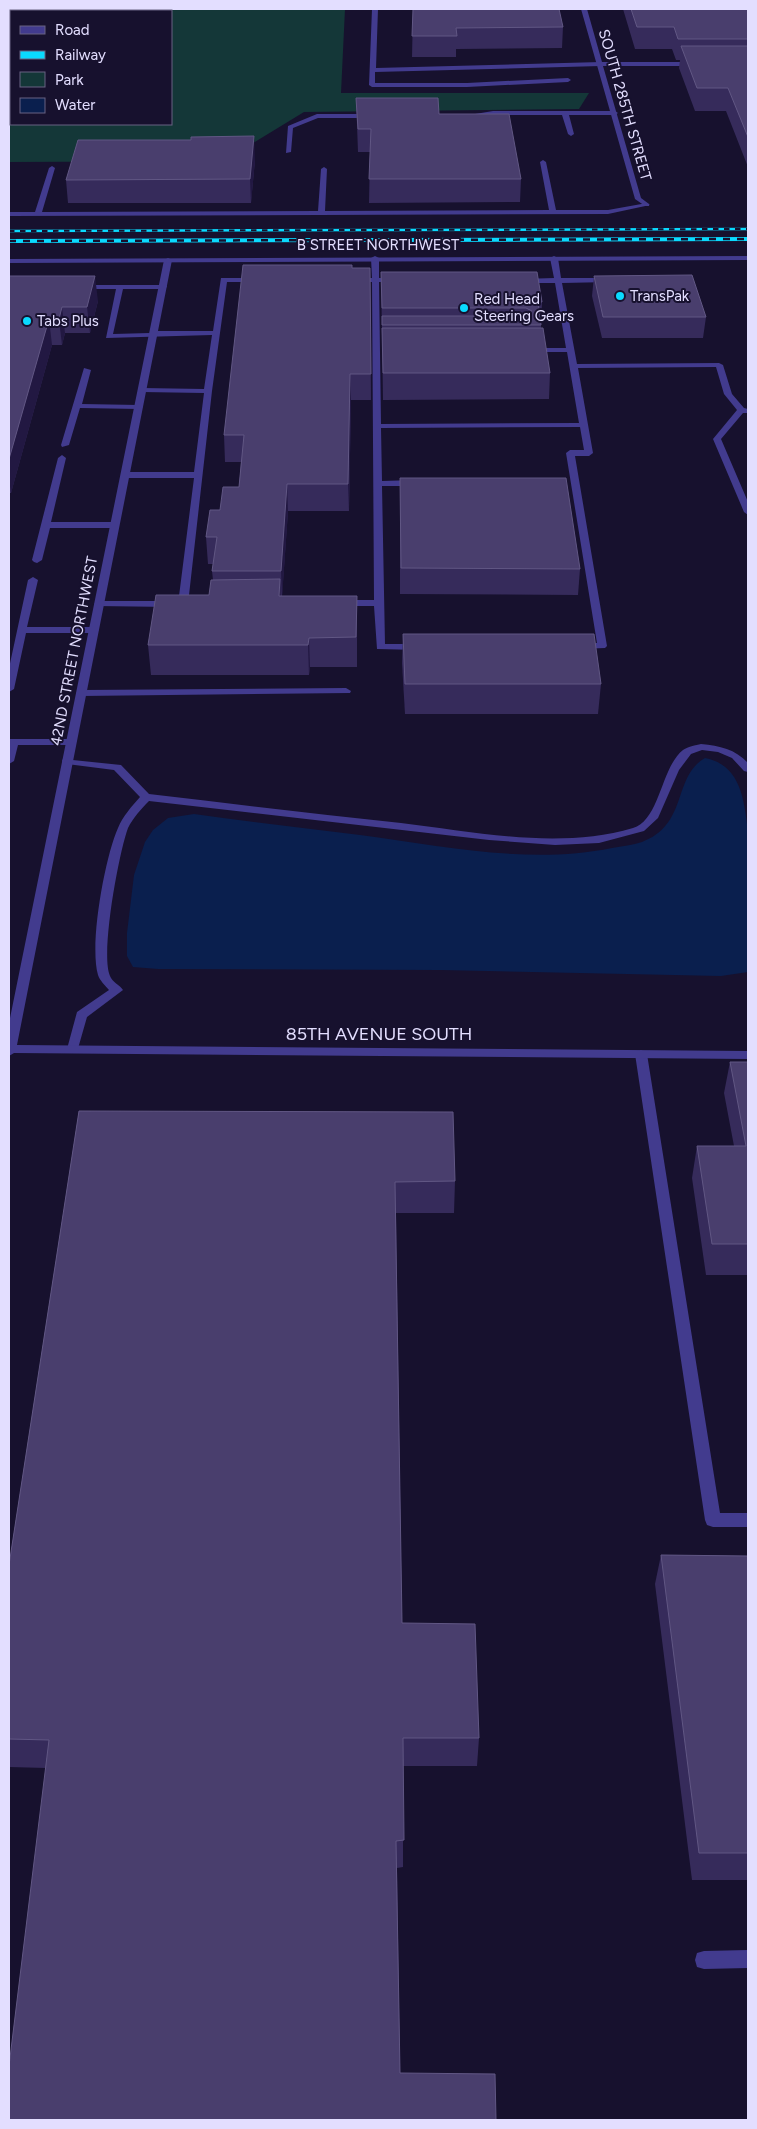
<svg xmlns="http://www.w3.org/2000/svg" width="757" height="2129" font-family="Figtree,sans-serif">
<rect width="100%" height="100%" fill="#17112e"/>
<path fill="#143738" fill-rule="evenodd" d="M9,9H345L341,93H589L579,109L304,112L245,148L247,161L9,162ZM11,11H171V124H11Z"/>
<path fill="#0a1f4e" d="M705,758C741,765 744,800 748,831V972L721,976L441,970L158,969L133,967L127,956V933L134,875L145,842L153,830L168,818L194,814C249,822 304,828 360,835C442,846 530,865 612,848C622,846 633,845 642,842C689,824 672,777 705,758Z"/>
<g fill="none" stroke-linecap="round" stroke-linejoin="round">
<g fill="#423b8e" fill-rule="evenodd">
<path d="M372,9H378L376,68L601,62L604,64L601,66L375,72V83H467L568,78L571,80L568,82L467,87H372L369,85Z"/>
<path d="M493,111H615L618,113L615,115H569L574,134L571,136L568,134L562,115H493L472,117L469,115Z"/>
<path d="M317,114H372L375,116L372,118H318L293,128L291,152L286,153L288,126Z"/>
<path d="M543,160L546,162L556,210H608L647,203L650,205L608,214L9,216V212H35L49,168L52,166L55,168L42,212L318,211L321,169L324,167L327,169L325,211L549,210L540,162Z"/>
<path d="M375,256L379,258V278H397L401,280L397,282H379L381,424L579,423L567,352H530L526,350L530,348H566L555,283H522L518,281L522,279L554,278L550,258L554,256L558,258L561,278H610L614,280L610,282L562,283L577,364L719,363L723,365L732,394L744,408L748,409V413H743L721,439L748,502V515L744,512L713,439L737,410L724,394L716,367L578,368L593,453L589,456H575L607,646L605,648L579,649L574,646L579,643H597L566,453L570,450H584L580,427L381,428L382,481L415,480L419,483L415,486H382L385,644H419L424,647L419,650L377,649L374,606H339L334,603L339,600H374L372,282H355L351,280L355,278H372L371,258Z"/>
<path d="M221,278H257L261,280L257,282H227L212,391L188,604L183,607L178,604L194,478H125L121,475L125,472H194L204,393L142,392L138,390L142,388L204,389L212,335L106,338L116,289H79L75,287L79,285H166L167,287L163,289H123L113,334L150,333L154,331H213Z"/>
<path d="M84,368L91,370L82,404L139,405L143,407L139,409L80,408L69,445L62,447L61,445Z"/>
<path d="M62,455L66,458L51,522H115L119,525L115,528H50L42,560L37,563L34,562L32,560L58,458Z"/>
<path d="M33,577L38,580L27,627H94L99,630L94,633H26L14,689L9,692V668L28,580Z"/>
<path d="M99,601H172L177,604L172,607L96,606L94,604Z"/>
<path d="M346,688L351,691L350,693L81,696L76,693L81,690Z"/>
<path d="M9,739H71L76,742L71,745H18L14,761L9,764Z"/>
<path d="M701,744C720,746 735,749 748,763V772L744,771L732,758L718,752L702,750L691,754L679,770L658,818L644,831L599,843L555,845L489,840L149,801C141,809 133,818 128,828C119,852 100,954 110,976C112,982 120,985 123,990L87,1017L77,1052H69L67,1049L77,1012L109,990C105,985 100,981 98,975C89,944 105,857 118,828C123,816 132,806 140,797L114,770L67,764L63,763L62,761L63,759L121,765L149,794C233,804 317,814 401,823C477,832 558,850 633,828C660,820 661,767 683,750C687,747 696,745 701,744Z"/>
<path d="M641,1050L647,1054L720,1513H748V1527H713L707,1525L705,1520L635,1054Z"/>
<path d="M748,1950V1968L704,1969L697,1967L695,1960L697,1953L704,1951Z"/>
</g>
<g fill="#423b8e" fill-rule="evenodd">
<path d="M581,9H587L602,62H696L699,64L696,66H603L641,198L649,204V206H645L635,199Z"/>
<path d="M168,258L172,260L17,1045L748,1051V1059L14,1053L9,1056V1023L164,260Z"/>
</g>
<path fill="#423b8e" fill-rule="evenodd" d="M748,256V260L9,263V259Z"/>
<defs>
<path id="rail-far1" d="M9,231L748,229"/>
<path id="rail" d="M9,241L748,239"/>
</defs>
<use href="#rail-far1" stroke="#0adaff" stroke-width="2.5"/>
<use href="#rail" stroke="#0adaff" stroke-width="4"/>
<use href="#rail-far1" stroke="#17112e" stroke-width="2" stroke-dasharray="5.5" stroke-linecap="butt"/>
<use href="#rail" stroke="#17112e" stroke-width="2.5" stroke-dasharray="7" stroke-linecap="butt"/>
</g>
<g fill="#362b5b">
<path d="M413,9L563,27L562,48L456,49V57H412Z"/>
<path d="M623,9H748V167L726,111H695L679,68L680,60H676L672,49H635Z"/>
<path d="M356,98L439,114L521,179L520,202L369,203L370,152H358Z"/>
<path d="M191,140L255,160L251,203H68L66,180Z"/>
<path d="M352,268H370L371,400H351L349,511H288L282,596H357V667H310L309,675H151L148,645L209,595L213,580L212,571L213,564H208L206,537L220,510L239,487L241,462H225L224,435Z"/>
<path d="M381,272L542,302L541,328L550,373L549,399L383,400Z"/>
<path d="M9,276L98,301L90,333H65L62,345H52L11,493H9Z"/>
<path d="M594,276L706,317L703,338H602L592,296Z"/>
<path d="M400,478L580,569L578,595L400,594Z"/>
<path d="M403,634L601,684L598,714H405L402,663Z"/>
<path d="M730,1062H748V1275H706L692,1178L697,1146H734L724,1093Z"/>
<path d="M79,1111L455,1181L454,1213H396L402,1623L479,1738L477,1766H403V1867L397,1868L400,2073L9,2120L46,1768L9,1767V1565Z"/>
<path d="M661,1555L748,1556V1880H692L655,1584Z"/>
</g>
<g fill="#221842">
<path d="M254,136L255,160L251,203L250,179Z"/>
<path d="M95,276L98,301L90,333L87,307Z"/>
<path d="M62,307L65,333L62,345L59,319Z"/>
<path d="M49,319L52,345L11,493L9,479V459Z"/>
<path d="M350,374L351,400L349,511L348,484Z"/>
<path d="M287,484L288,511L282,599L281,571Z"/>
<path d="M280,579L281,608L279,596Z"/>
<path d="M309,638L310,667L309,675L308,645Z"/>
</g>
<g fill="#493e6d" stroke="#615784">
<path d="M413,9H559L563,27L456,28L457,36H412Z"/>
<path d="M631,9H748V39H678L674,27H637Z"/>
<path d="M681,46H748V137L728,88H697Z"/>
<path d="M356,98H438L439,114H509L521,179H369L371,129H358Z"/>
<path d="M254,136L250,179L66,180L78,140H191V137Z"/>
<path d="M243,265H352V268H370L371,374H350L348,484H287L281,571H212L217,537H206L210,510H220L223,487H239L244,435H224Z"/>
<path d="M381,272H537L542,302H538L541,325H382V316H526L532,311L526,308H382Z"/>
<path d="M692,275L706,317H603L594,276Z"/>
<path d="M9,276H95L87,307H62L59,319H49L9,459Z"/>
<path d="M382,328H543L550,373H383Z"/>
<path d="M400,478H566L580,569L401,568Z"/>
<path d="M280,579L279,596H357L356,637L309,638L308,645H148L156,595H209L211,580Z"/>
<path d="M403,634H594L601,684H405Z"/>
<path d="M730,1062H748V1244H712L697,1146H746Z"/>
<path d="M79,1111L453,1112L455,1181L395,1182L402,1623L475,1624L479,1738H403L404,1840L396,1841L400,2073L495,2074L496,2120H9V2066L49,1740L9,1739V1565Z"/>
<path d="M661,1555L748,1556V1853H699Z"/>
</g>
<g fill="#0adaff" stroke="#17112e" stroke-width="2">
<circle cx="620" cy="296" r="5"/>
<circle cx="464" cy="308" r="5"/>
<circle cx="27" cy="321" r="5"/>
</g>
<g text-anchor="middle" stroke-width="4" stroke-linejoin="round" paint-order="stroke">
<g font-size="15" fill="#e3deff" stroke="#17112e">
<text transform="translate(625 105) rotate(74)" y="5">SOUTH 285TH STREET</text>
<text x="378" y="250">B STREET NORTHWEST</text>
<text transform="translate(74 651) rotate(-79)" y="5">42ND STREET NORTHWEST</text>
</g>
<g font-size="15" fill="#e3deff" stroke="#17112e" text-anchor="start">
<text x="630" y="301">TransPak</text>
<text x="474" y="304">Red Head<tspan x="474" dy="17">Steering Gears</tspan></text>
<text x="37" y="326">Tabs Plus</text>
</g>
<g font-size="18" fill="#e3deff" stroke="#17112e">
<text x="379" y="1040">85TH AVENUE SOUTH</text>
</g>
</g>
<rect width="757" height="2129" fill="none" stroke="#e3deff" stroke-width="20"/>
<rect x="10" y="10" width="162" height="115" fill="#17112e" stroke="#696382"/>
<rect x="20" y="26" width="25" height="8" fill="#423b8e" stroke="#696382"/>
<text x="55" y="35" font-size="15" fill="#e3deff">Road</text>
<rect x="20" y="51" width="25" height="8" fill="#0adaff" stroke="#696382"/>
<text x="55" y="60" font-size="15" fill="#e3deff">Railway</text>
<rect x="20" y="72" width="25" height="15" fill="#143738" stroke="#696382"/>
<text x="55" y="85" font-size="15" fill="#e3deff">Park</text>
<rect x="20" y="98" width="25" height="15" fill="#0a1f4e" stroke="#696382"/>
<text x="55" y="110" font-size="15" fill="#e3deff">Water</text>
</svg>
